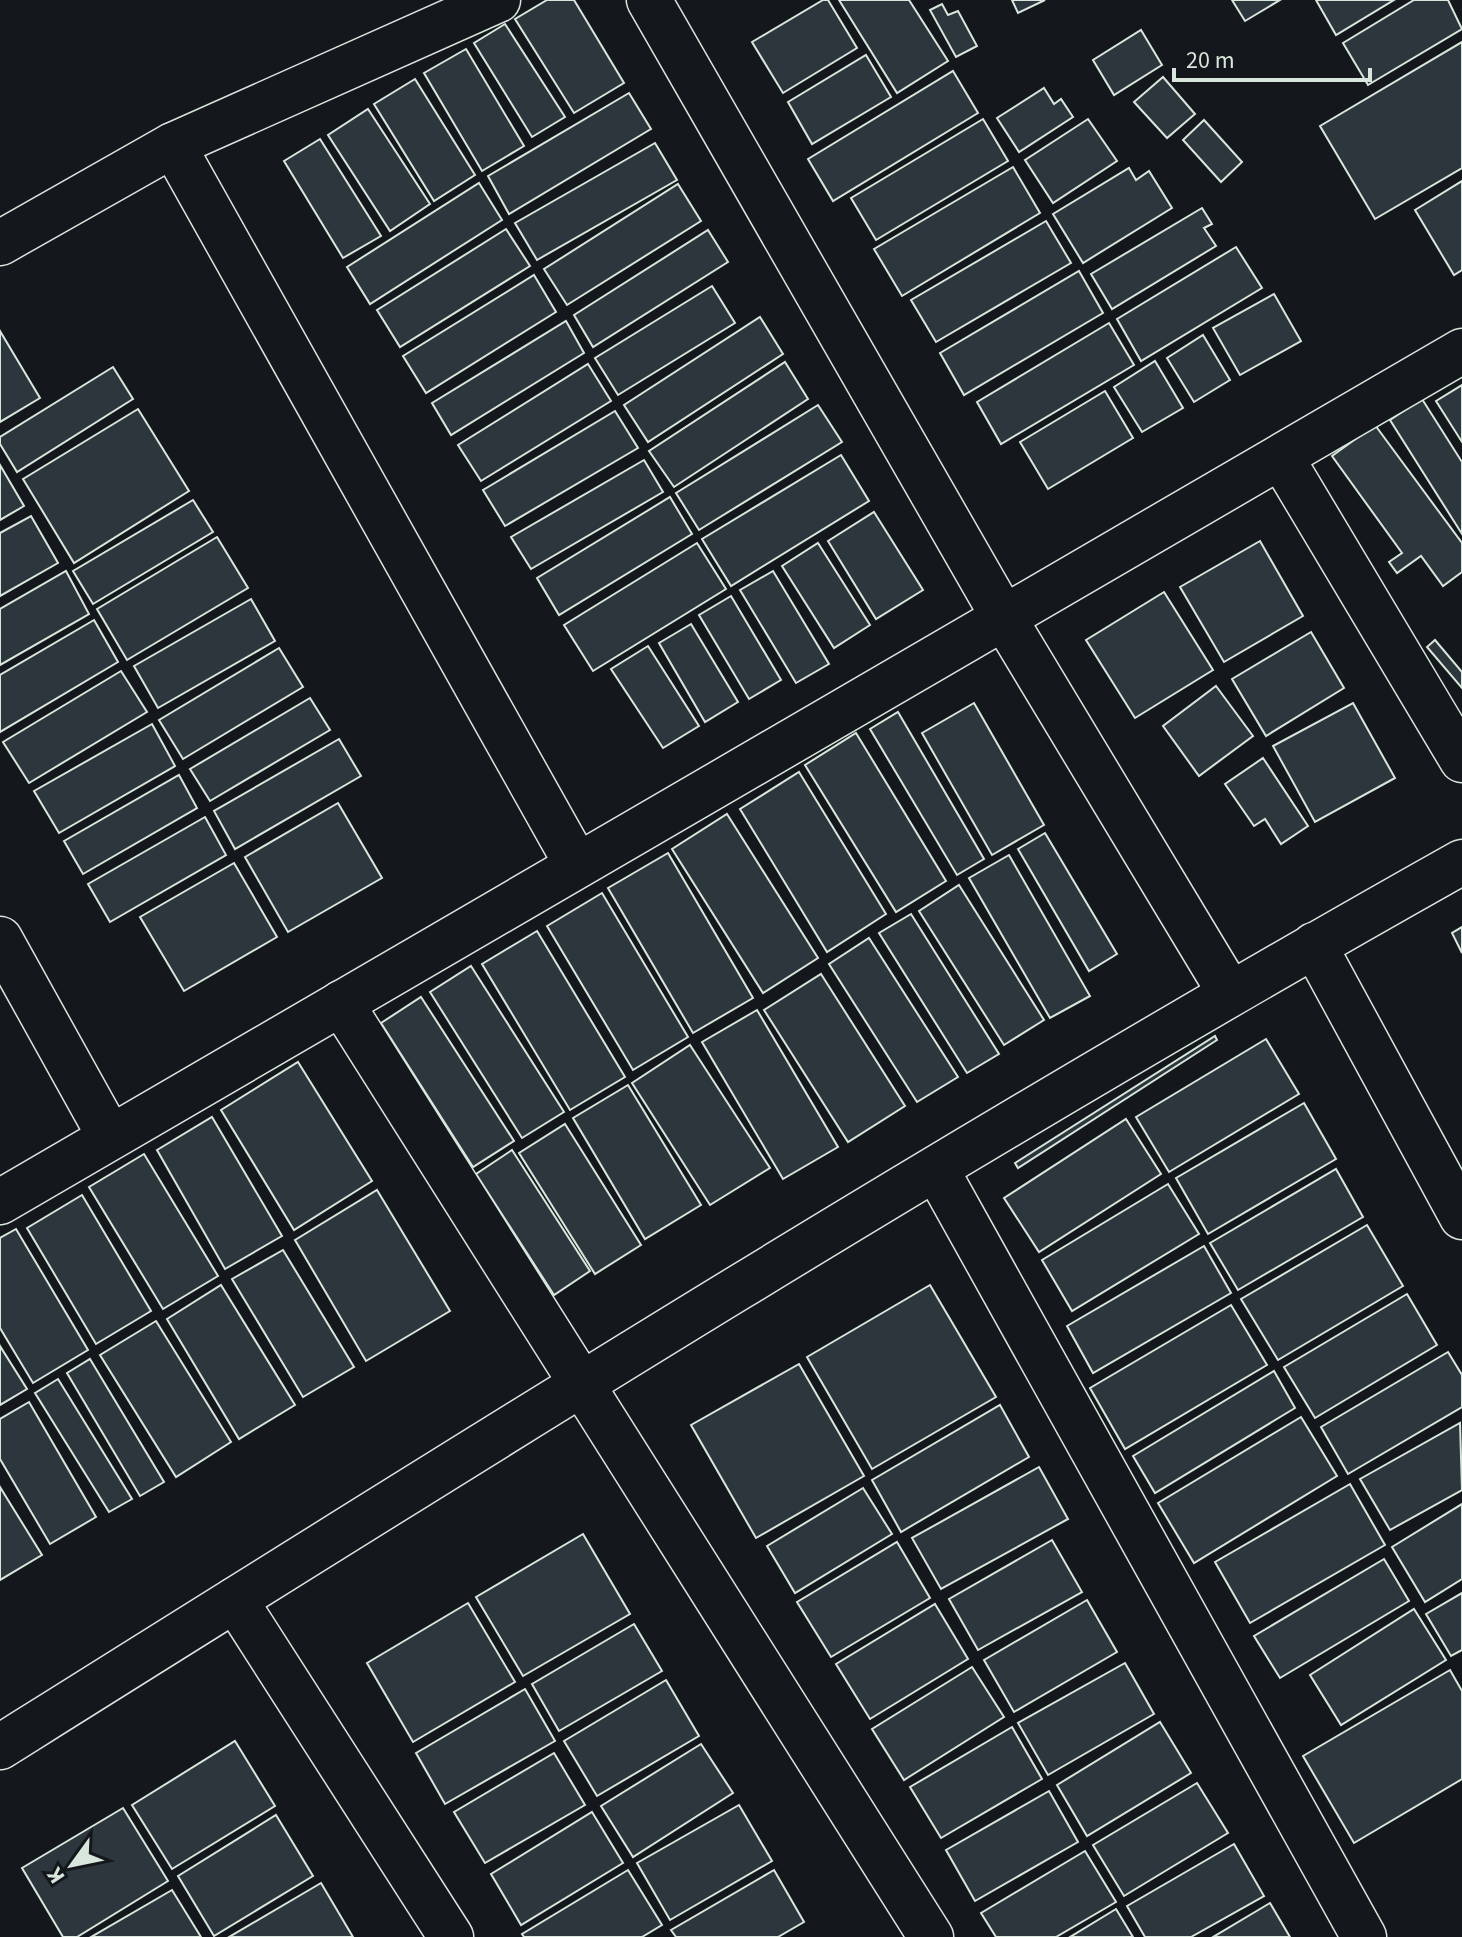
<svg xmlns="http://www.w3.org/2000/svg" width="1462" height="1937" font-family="'Source Sans 3',sans-serif">
<rect width="100%" height="100%" fill="#14181c"/>
<g fill="#2c363c" stroke="#d8e6dc" stroke-width="2">
<path d="M547,0H574L624,83L574,113L515,19Z"/>
<path d="M823,0H828L857,48L783,93L752,42Z"/>
<path d="M839,0H909L948,61L897,93Z"/>
<path d="M1012,0H1045L1018,13Z"/>
<path d="M1232,0H1280L1245,21Z"/>
<path d="M1316,0H1394L1336,35Z"/>
<path d="M1414,0H1448L1462,29L1368,85L1343,43Z"/>
<path d="M942,4L948,15L958,11L977,46L956,57L930,10Z"/>
<path d="M505,24L565,117L532,137L474,43Z"/>
<path d="M1141,30L1162,65L1114,95L1093,60Z"/>
<path d="M1462,42V168L1375,219L1320,126Z"/>
<path d="M466,49L524,146L482,171L424,73Z"/>
<path d="M866,55L891,97L812,144L788,102Z"/>
<path d="M953,71L978,113L833,201L808,159Z"/>
<path d="M1163,77L1195,114L1167,138L1134,102Z"/>
<path d="M415,79L475,175L434,201L374,104Z"/>
<path d="M1044,88L1054,104L1061,99L1073,117L1019,152L997,118Z"/>
<path d="M629,93L651,129L509,214L488,176Z"/>
<path d="M368,109L430,204L390,231L328,135Z"/>
<path d="M983,119L1008,161L876,240L851,198Z"/>
<path d="M1088,119L1117,161L1053,203L1025,160Z"/>
<path d="M1204,120L1242,162L1221,182L1183,140Z"/>
<path d="M320,139L381,236L343,258L284,161Z"/>
<path d="M655,143L677,180L537,260L515,223Z"/>
<path d="M1013,167L1040,213L902,296L874,249Z"/>
<path d="M1129,168L1136,180L1149,171L1172,208L1083,263L1053,214Z"/>
<path d="M1462,181V270L1454,275L1415,210Z"/>
<path d="M479,183L502,220L370,304L347,267Z"/>
<path d="M678,184L701,221L567,305L544,269Z"/>
<path d="M1202,208L1212,224L1204,228L1216,246L1112,309L1091,274Z"/>
<path d="M1046,221L1071,263L936,342L911,300Z"/>
<path d="M506,229L530,266L400,347L377,310Z"/>
<path d="M708,230L728,262L593,347L574,315Z"/>
<path d="M1236,247L1262,288L1141,361L1117,319Z"/>
<path d="M1079,271L1103,313L964,395L940,353Z"/>
<path d="M534,275L556,312L426,393L403,356Z"/>
<path d="M712,286L735,323L618,395L595,358Z"/>
<path d="M1274,294L1301,341L1240,375L1213,328Z"/>
<path d="M760,317L783,354L648,442L624,405Z"/>
<path d="M566,321L584,353L451,435L432,403Z"/>
<path d="M1109,323L1134,365L1001,444L977,402Z"/>
<path d="M0,331L40,398L0,422Z"/>
<path d="M1203,335L1230,380L1194,402L1167,358Z"/>
<path d="M1155,361L1183,408L1142,432L1114,387Z"/>
<path d="M785,362L808,399L674,487L649,451Z"/>
<path d="M588,364L611,401L481,481L458,445Z"/>
<path d="M113,367L133,399L17,472L0,444V437Z"/>
<path d="M1462,385V442L1436,401Z"/>
<path d="M1105,391L1133,438L1048,489L1020,442Z"/>
<path d="M1422,399L1462,462V534L1390,420Z"/>
<path d="M818,405L842,442L699,530L676,493Z"/>
<path d="M138,409L189,491L74,563L23,479Z"/>
<path d="M615,411L638,448L505,526L483,490Z"/>
<path d="M1375,425L1462,543V572L1443,586L1421,556L1397,573L1389,562L1402,553L1332,456Z"/>
<path d="M841,455L869,501L731,586L702,539Z"/>
<path d="M644,460L663,492L531,569L511,537Z"/>
<path d="M0,465L24,506L0,520Z"/>
<path d="M670,497L692,534L559,615L537,578Z"/>
<path d="M193,500L213,532L93,604L73,571Z"/>
<path d="M874,512L923,590L876,619L828,541Z"/>
<path d="M31,516L58,563L0,596V533Z"/>
<path d="M217,537L248,588L127,660L97,609Z"/>
<path d="M1260,541L1303,616L1224,662L1180,587Z"/>
<path d="M697,543L726,589L593,671L564,625Z"/>
<path d="M818,543L870,625L834,648L782,566Z"/>
<path d="M66,571L89,614L0,665V609Z"/>
<path d="M773,571L829,664L796,683L740,590Z"/>
<path d="M1164,592L1213,670L1135,718L1086,640Z"/>
<path d="M731,596L781,680L749,699L699,615Z"/>
<path d="M251,599L275,641L158,708L134,666Z"/>
<path d="M94,620L118,662L0,732V675Z"/>
<path d="M691,624L738,702L705,722L659,643Z"/>
<path d="M1311,632L1344,688L1266,736L1232,679Z"/>
<path d="M1435,640L1462,672V688L1427,647Z"/>
<path d="M648,646L699,726L663,748L611,669Z"/>
<path d="M279,648L303,687L183,759L159,720Z"/>
<path d="M121,671L147,712L29,783L3,742Z"/>
<path d="M1216,686L1253,736L1199,776L1163,726Z"/>
<path d="M310,698L330,730L210,801L190,769Z"/>
<path d="M974,703L1044,825L992,855L922,733Z"/>
<path d="M1353,703L1395,778L1315,822L1273,746Z"/>
<path d="M898,712L984,859L957,875L870,729Z"/>
<path d="M152,724L175,766L59,833L34,791Z"/>
<path d="M856,733L946,881L896,912L805,765Z"/>
<path d="M339,739L361,776L235,849L214,811Z"/>
<path d="M1263,758L1308,826L1281,844L1265,819L1254,826L1225,784Z"/>
<path d="M799,772L886,914L827,952L740,809Z"/>
<path d="M179,775L197,808L83,874L64,841Z"/>
<path d="M338,803L382,878L288,932L245,857Z"/>
<path d="M727,814L818,958L763,993L672,849Z"/>
<path d="M205,817L226,855L110,922L88,884Z"/>
<path d="M1045,833L1117,954L1089,971L1018,849Z"/>
<path d="M668,853L753,998L693,1033L608,888Z"/>
<path d="M1009,855L1090,996L1050,1018L969,878Z"/>
<path d="M234,863L277,937L184,991L140,917Z"/>
<path d="M959,885L1044,1020L1004,1045L919,911Z"/>
<path d="M602,893L688,1037L633,1070L547,926Z"/>
<path d="M911,914L999,1054L967,1073L879,933Z"/>
<path d="M1462,927V953L1452,933Z"/>
<path d="M537,931L625,1077L570,1110L482,964Z"/>
<path d="M869,938L958,1077L917,1102L829,964Z"/>
<path d="M471,966L564,1112L522,1138L430,992Z"/>
<path d="M821,974L905,1106L848,1142L764,1010Z"/>
<path d="M421,997L514,1141L473,1167L381,1023Z"/>
<path d="M757,1010L838,1147L783,1179L702,1042Z"/>
<path d="M1215,1036L1217,1040L1018,1168L1015,1163Z"/>
<path d="M1266,1039L1299,1094L1169,1172L1136,1117Z"/>
<path d="M690,1045L770,1168L710,1205L632,1083Z"/>
<path d="M298,1062L372,1181L294,1230L221,1110Z"/>
<path d="M628,1085L701,1205L645,1239L573,1118Z"/>
<path d="M1304,1103L1336,1159L1208,1234L1176,1178Z"/>
<path d="M212,1117L282,1236L225,1269L157,1150Z"/>
<path d="M1126,1119L1161,1174L1039,1252L1004,1198Z"/>
<path d="M565,1124L641,1245L595,1274L519,1153Z"/>
<path d="M512,1150L590,1271L554,1295L476,1174Z"/>
<path d="M144,1154L218,1276L163,1309L89,1187Z"/>
<path d="M1336,1169L1363,1217L1238,1290L1210,1243Z"/>
<path d="M1168,1184L1199,1234L1072,1311L1042,1260Z"/>
<path d="M377,1190L450,1311L366,1361L295,1240Z"/>
<path d="M82,1195L151,1311L96,1344L27,1228Z"/>
<path d="M1367,1225L1403,1286L1278,1360L1241,1299Z"/>
<path d="M16,1229L88,1350L33,1383L0,1328V1238Z"/>
<path d="M1204,1246L1231,1293L1093,1373L1067,1326Z"/>
<path d="M283,1250L354,1367L303,1397L232,1279Z"/>
<path d="M221,1285L295,1405L239,1439L167,1319Z"/>
<path d="M930,1285L996,1397L872,1469L807,1357Z"/>
<path d="M1407,1294L1437,1345L1315,1418L1284,1367Z"/>
<path d="M1231,1305L1267,1365L1125,1449L1090,1388Z"/>
<path d="M156,1321L231,1442L176,1477L100,1355Z"/>
<path d="M0,1346L27,1389L0,1405Z"/>
<path d="M1448,1352L1462,1375V1407L1348,1474L1321,1427Z"/>
<path d="M90,1359L164,1482L140,1496L67,1373Z"/>
<path d="M799,1364L864,1476L756,1538L691,1425Z"/>
<path d="M1274,1371L1295,1408L1155,1493L1133,1456Z"/>
<path d="M58,1379L132,1499L109,1512L35,1393Z"/>
<path d="M29,1402L96,1517L50,1544L0,1459V1419Z"/>
<path d="M1000,1405L1029,1457L901,1532L872,1480Z"/>
<path d="M1301,1417L1337,1476L1194,1563L1158,1503Z"/>
<path d="M1460,1423L1462,1490L1390,1530L1360,1479Z"/>
<path d="M1039,1467L1068,1519L941,1589L912,1538Z"/>
<path d="M1350,1484L1385,1545L1250,1623L1215,1562Z"/>
<path d="M0,1487L42,1555L0,1580Z"/>
<path d="M863,1488L892,1534L795,1593L767,1546Z"/>
<path d="M1462,1504V1579L1425,1602L1392,1547Z"/>
<path d="M583,1534L630,1614L523,1676L476,1597Z"/>
<path d="M1052,1540L1082,1592L978,1650L949,1599Z"/>
<path d="M897,1542L930,1598L831,1657L797,1602Z"/>
<path d="M1384,1559L1409,1601L1280,1678L1254,1636Z"/>
<path d="M1462,1593V1650L1451,1656L1426,1614Z"/>
<path d="M1087,1600L1117,1652L1014,1712L984,1660Z"/>
<path d="M468,1603L515,1682L413,1742L367,1663Z"/>
<path d="M935,1604L968,1659L870,1719L836,1664Z"/>
<path d="M1414,1609L1446,1660L1341,1725L1310,1675Z"/>
<path d="M634,1624L662,1671L559,1731L532,1684Z"/>
<path d="M1125,1663L1154,1714L1048,1775L1018,1723Z"/>
<path d="M972,1667L1004,1717L904,1780L872,1729Z"/>
<path d="M1450,1670L1462,1691V1779L1354,1843L1303,1756Z"/>
<path d="M666,1680L699,1736L597,1796L564,1741Z"/>
<path d="M525,1689L555,1741L445,1804L416,1753Z"/>
<path d="M1160,1722L1191,1773L1087,1836L1057,1785Z"/>
<path d="M1012,1727L1042,1779L941,1838L910,1787Z"/>
<path d="M235,1741L275,1806L172,1869L132,1805Z"/>
<path d="M701,1744L733,1793L633,1857L601,1806Z"/>
<path d="M554,1753L585,1805L485,1863L454,1812Z"/>
<path d="M1197,1783L1228,1833L1124,1896L1093,1845Z"/>
<path d="M1049,1791L1078,1842L975,1901L946,1850Z"/>
<path d="M739,1805L772,1861L670,1920L637,1863Z"/>
<path d="M123,1808L168,1881L77,1937H63L22,1868Z"/>
<path d="M592,1812L623,1863L521,1925L491,1874Z"/>
<path d="M276,1815L313,1876L214,1936L178,1876Z"/>
<path d="M1234,1844L1264,1896L1191,1937H1145L1127,1906Z"/>
<path d="M1085,1851L1116,1902L1056,1937H996L981,1913Z"/>
<path d="M628,1870L662,1925L642,1937H524L522,1934Z"/>
<path d="M774,1870L804,1922L778,1937H676L671,1930Z"/>
<path d="M321,1883L353,1937H229Z"/>
<path d="M172,1890L201,1937H91Z"/>
<path d="M1270,1903L1290,1937H1213Z"/>
<path d="M1116,1909L1133,1937H1070Z"/>
</g>
<g fill="none" stroke-linecap="round" stroke-linejoin="round">
<defs>
<g id="minor">
<path d="M649,0L1004,618L1230,993"/>
<path d="M173,145L577,865"/>
<path d="M0,243L173,145L498,0"/>
<path d="M1281,457L1462,760"/>
<path d="M0,939L110,1137"/>
<path d="M1314,945L1462,1217"/>
<path d="M341,1003L931,1937"/>
<path d="M936,1169L1364,1937"/>
<path d="M0,1202L1462,351"/>
<path d="M235,1600L451,1937"/>
<path d="M0,1747C483,1444 965,1141 1462,862"/>
</g>
</defs>
<use href="#minor" stroke="#d8e6dc" stroke-width="47"/>
<use href="#minor" stroke="#14181c" stroke-width="44"/>
</g>
<g transform="translate(72 1865) rotate(237)" stroke="#14181c" stroke-width="6" paint-order="stroke">
<path d="M0-6L14 30L0 20L-14 30Z" fill="#d8e6dc"/>
<text y="-12" font-size="22" font-weight="bold" text-anchor="middle" fill="#d8e6dc">K</text>
</g>
<path d="M1174 68v12h196v-12" fill="none" stroke="#d8e6dc" stroke-width="4"/>
<text x="1186" y="68" font-size="24" fill="#d8e6dc" stroke="#14181c" stroke-width="6" paint-order="stroke">20 m</text>
</svg>
